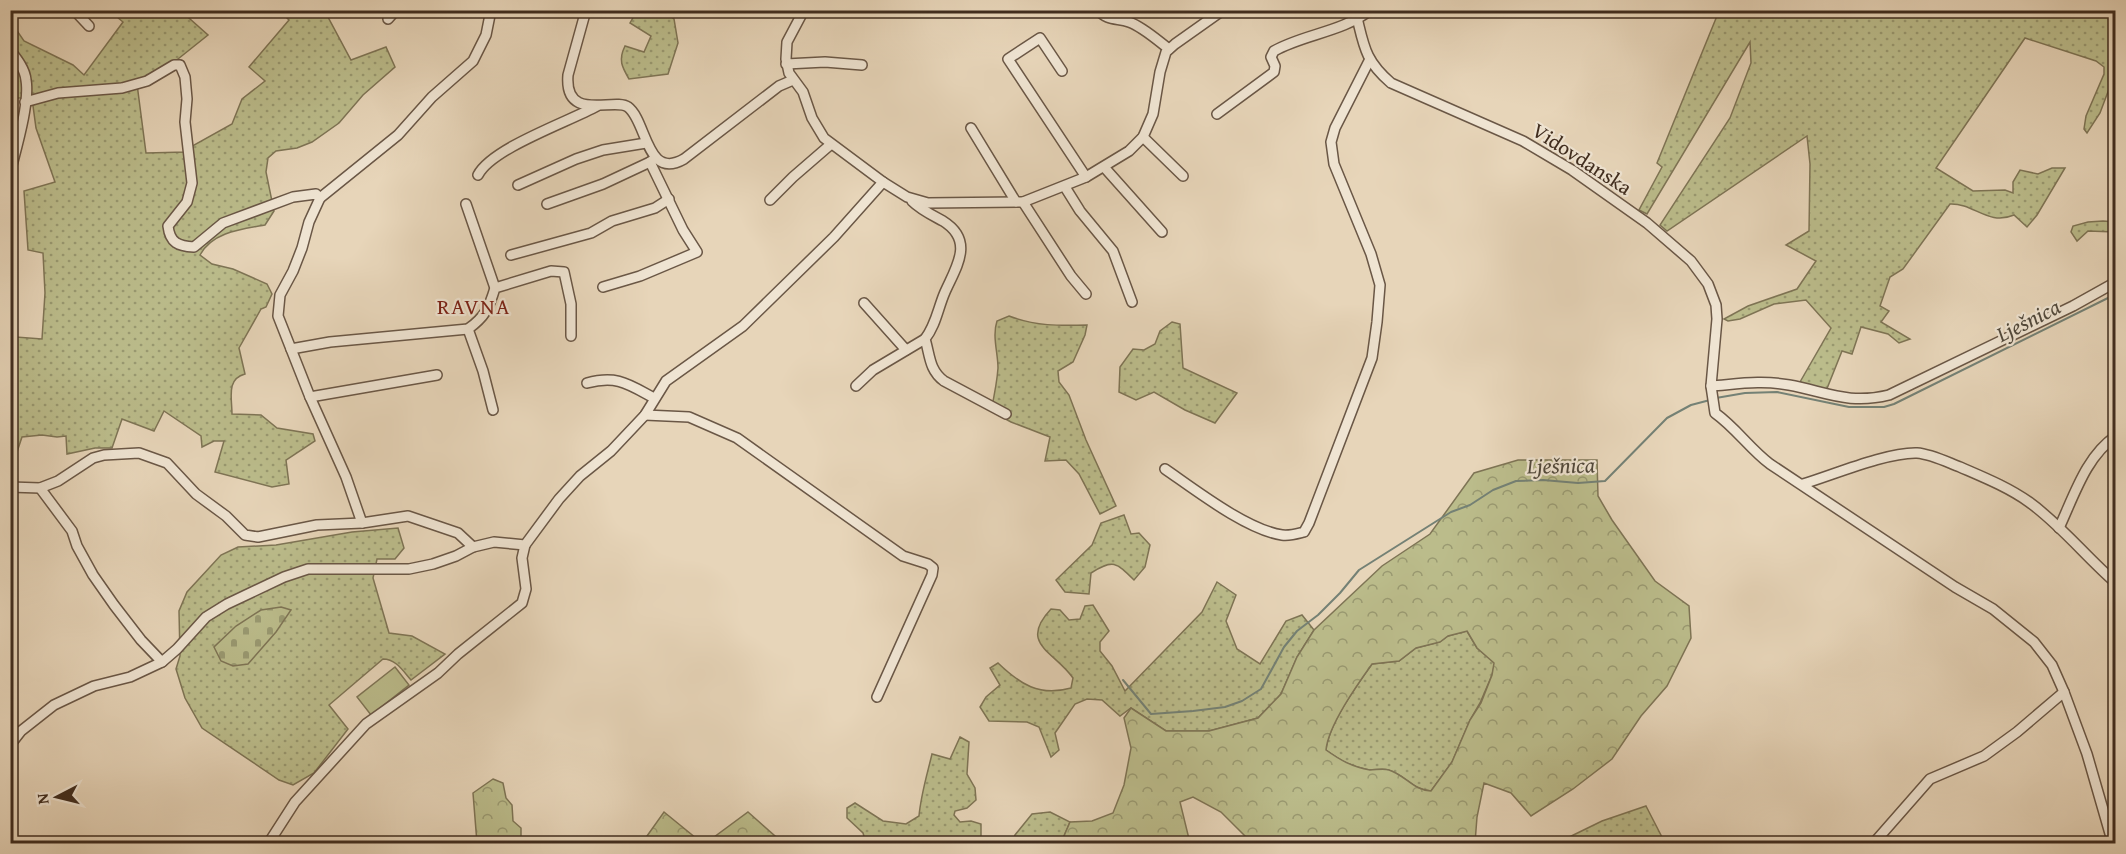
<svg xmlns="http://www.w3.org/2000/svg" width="2126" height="854" font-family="'Gentium Book Plus',serif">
<defs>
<pattern id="grass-dots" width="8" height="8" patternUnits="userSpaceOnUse" patternTransform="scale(1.5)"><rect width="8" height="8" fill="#bbbc8b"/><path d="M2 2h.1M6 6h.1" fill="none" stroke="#999971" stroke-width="1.8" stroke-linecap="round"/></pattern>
<pattern id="forest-crowns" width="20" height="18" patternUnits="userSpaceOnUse" patternTransform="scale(1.5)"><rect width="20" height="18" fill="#bbbc8b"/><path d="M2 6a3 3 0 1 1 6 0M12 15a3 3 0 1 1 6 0" fill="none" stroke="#999971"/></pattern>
<pattern id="cemetery-stones" width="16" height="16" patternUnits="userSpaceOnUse" patternTransform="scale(1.5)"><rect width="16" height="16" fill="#bbbc8b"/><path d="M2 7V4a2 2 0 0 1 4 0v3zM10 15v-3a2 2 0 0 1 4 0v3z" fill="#999971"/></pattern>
</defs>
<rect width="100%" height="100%" fill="#e7d5b9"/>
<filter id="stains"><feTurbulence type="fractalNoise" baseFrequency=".00333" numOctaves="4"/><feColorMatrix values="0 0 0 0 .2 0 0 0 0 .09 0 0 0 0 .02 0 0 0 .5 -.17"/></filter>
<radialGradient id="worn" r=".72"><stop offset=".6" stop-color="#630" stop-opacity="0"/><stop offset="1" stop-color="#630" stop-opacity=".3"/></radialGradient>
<g fill="url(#grass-dots)" stroke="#7e7455" stroke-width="1.5">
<path d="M110,11H181L208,35L173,63L137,84L146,153L186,152L194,145L232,124L242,99L265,81L249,67L289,20L280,11H342L328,17L351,60L386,47L395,67L363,95L339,123L312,142L297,148L276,151L268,158L266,172L274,211L265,225C242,229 212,232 200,255L212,264L233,269L267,284L272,294L266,307L261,309L239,348L245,374C226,379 232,398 232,414L261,415L277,428L313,434L315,441L286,460L289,484L272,487L215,472L224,441H214L202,447L201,436L164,411L154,431L122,419L112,448H95L67,454L66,436L57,437L42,435L22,437L11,470L10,384L16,337L42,339L45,293L43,253L28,250L24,191L55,182L36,128L33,106L28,98H11V22L24,41L73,65L84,75L123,22Z"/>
<path d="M627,11H664L674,19L678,43L668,74L629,79C622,67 618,60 625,46L644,52L651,36L630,23L634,16Z"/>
<path d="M1719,11H2115V73L2100,113L2087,133L2084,129L2086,116L2104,74V67L2096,61L2025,38L1936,168L1973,191L2005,190L2013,193V182L2020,170L2038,174L2052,168H2065L2037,215L2027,227L2014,215C1988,226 1974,203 1950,204L1903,269L1890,277L1880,306L1889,311L1881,322L1910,339L1899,343L1888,334L1861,327L1852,354L1842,351L1826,391L1800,382L1831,328L1806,300L1774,304L1740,319L1728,321L1724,319L1748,306L1797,289L1816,261L1786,245L1809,231L1810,164L1807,136L1667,231L1660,225L1730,118L1751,63L1750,42L1647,214L1639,210L1662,167L1657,163Z"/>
<path d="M2103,221L2115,222V232L2088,231L2077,241L2071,232L2073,226L2088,222Z"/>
<path d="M1009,316C1035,326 1059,326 1087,325L1085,335L1073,362L1058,371L1059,382L1069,395L1086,440L1116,506L1100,514L1079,474L1066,460L1045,461L1050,437L1011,422L991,411C994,397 997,383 998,368C998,353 992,336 997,321Z"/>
<path d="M1172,322L1180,324L1183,368L1237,393L1215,423L1185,410L1154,392L1136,400L1119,392L1120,367L1133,349L1144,350L1155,344L1160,331Z"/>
<path d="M1124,515L1131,534L1139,533L1150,545L1145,567L1134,580C1116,562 1113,559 1091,573L1089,594L1065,592L1056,580L1092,545L1101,523Z"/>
<path d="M398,528L404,548L395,559H377L373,578L389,633L412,636L445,654L411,680C403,671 396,659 383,659L329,705L348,729L314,773L293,785L279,780L202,728L185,698L176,669L180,656L179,611L187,592L221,555L238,547L276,545L352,532Z"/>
<path d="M1217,582L1236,595L1226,621L1237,649L1260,664L1286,621L1302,615L1314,630L1297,657L1281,694L1258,718L1209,731H1166L1131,708L1120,716L1102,700L1087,699L1075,704L1055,733L1059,750L1051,757L1039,727L1027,722L989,721L980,707L986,697L1000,685L990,668L998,663C1020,684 1039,697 1071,688L1073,678C1054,651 1018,644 1051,609L1060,610L1069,620L1080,619L1085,606L1093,605L1109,631L1100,642V651L1112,666L1125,691L1202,612Z"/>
<path d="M1467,631L1477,648L1495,663L1492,675L1480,703L1470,720L1452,762L1431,791C1413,790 1406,775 1388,770C1383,768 1376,770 1369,770C1352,767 1340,760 1326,750C1329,723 1356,687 1372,664L1399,661L1416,648L1439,642L1448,636Z"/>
<path d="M960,737L969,742L967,774L975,788L976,800L967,808L955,811L954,815L960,822L971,821L981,824V837L977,843H866L863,833L847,818V808L855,803L883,821L906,824L919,816C921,794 927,775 932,754L950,759Z"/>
<path d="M1646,806L1665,843H1557L1602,821Z"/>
<path d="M1050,812L1070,822L1061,843H1012L1015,835L1032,814Z"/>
</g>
<g fill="url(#forest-crowns)" stroke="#7e7455" stroke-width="1.5" fill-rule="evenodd">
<path d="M1518,460H1597L1598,496L1612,520L1655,581L1689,606L1691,638L1667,686L1641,716L1612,759L1573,789L1531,816L1511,793L1484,783L1477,817L1475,843L1309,844L1290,837H1246L1221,812L1193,797L1180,802L1190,843H1061L1070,822L1092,821L1113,813L1124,785L1131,748L1124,718L1131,708L1166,731H1209L1258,718L1281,694L1297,657L1314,630L1382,566L1430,534L1474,473ZM1467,631L1477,648L1494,663L1492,675L1481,703L1470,720L1452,762L1431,791C1414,791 1405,775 1389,770C1383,768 1376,770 1370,770C1352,767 1340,760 1326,750C1328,726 1357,685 1372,664L1399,661L1416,648L1440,642L1448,636Z"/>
<path d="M493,779L503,783L506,798L512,805L513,821L521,828V843H477L473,793Z"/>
<path d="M664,812L702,843H654L647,836Z"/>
<path d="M748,812L783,843H706Z"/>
</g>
<path fill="url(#cemetery-stones)" stroke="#7e7455" stroke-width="1.5" d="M281,607L291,610L276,632L248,664L233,666L221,661L214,647L236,626L261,610Z"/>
<path fill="#bbbc8b" stroke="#7e7455" stroke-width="1.5" d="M395,667L409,685L371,715L357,697Z"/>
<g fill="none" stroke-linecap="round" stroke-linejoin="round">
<g stroke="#748175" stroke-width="2">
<path d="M1716,398L1745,393L1777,392L1849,407H1884L1894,404L2116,294"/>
<path d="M1123,680L1151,714L1193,711L1225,707L1242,701L1261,689L1284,647L1297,631L1318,615L1340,593L1359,570L1451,512L1470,505L1493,490L1516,481L1543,480L1578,483L1605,481L1667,418L1691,405L1710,400"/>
</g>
<defs>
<g id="minor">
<path d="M74,10L89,26"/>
<path d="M586,10L568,75C564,123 614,97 628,107C647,121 646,181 684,159L779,86L793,80"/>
<path d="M1098,10C1107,21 1117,18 1129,22C1143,27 1157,40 1169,49"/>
<path d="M1355,10C1364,44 1363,59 1391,83L1523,141L1572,170L1647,223L1691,261L1708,284L1716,305L1717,319L1711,386L1715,413C1736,428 1750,449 1770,464L1955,587L1993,609L2034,642L2052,665L2064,692L2087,754L2113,844"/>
<path d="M388,19L396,10"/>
<path d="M10,50C17,59 25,69 26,80C30,103 16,149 10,173"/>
<path d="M786,64L825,62L862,65"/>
<path d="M1062,71L1040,38L1008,59L1086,177"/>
<path d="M25,102L58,93L122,88L147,81L174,65H180L185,77L187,99L185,122L192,183L187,202L168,226C170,243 178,246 194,247L223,223L293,197L316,194L320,198"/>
<path d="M1217,114L1274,72L1275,66L1271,57L1274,51C1304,34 1343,32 1370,10"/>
<path d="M971,128L1016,202"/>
<path d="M1143,137L1183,176"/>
<path d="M1104,167L1162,232"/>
<path d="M478,175C492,148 568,122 597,106"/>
<path d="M883,182L907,197L928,203L1023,202L1086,177L1129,151L1143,137L1153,114L1160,72L1166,52L1175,44L1223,10"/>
<path d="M518,185L576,159L603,150L646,143"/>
<path d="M1065,187L1080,211L1113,251L1132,302"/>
<path d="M770,200L793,177L830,145"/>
<path d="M912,201C921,210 932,215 943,221C975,241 956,267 945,292C938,308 936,325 925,339C930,355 929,370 944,381L1006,414"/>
<path d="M1023,202L1071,276L1086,294"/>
<path d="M466,204L495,288"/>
<path d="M547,204L603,184L650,162"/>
<path d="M511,255L591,233L612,221L655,208L669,199"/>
<path d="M603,287L640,276L697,252L683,230L650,162L656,158"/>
<path d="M864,303L906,350"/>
<path d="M468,329L483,371L493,410"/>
<path d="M291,349L330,342L468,329C485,317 489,308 495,288L551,271L564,272L571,304V336"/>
<path d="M587,383C617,375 628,384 654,398"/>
<path d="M856,386L873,370L925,339"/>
<path d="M1711,386C1738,384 1762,380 1789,385C1827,392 1849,405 1889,395L2073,306L2116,282"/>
<path d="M310,397L437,375"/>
<path d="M645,415L689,417L737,438L903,556L928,564L933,568L932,575L877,697"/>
<path d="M1165,469C1194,489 1247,530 1282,535C1290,536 1296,534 1304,532L1309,523L1372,358L1377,322L1380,285L1371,254L1334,164L1331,142L1335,128L1369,61"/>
<path d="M1803,484C1833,475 1887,452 1917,453C1931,454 1947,462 1960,467C1983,477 2008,487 2029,502C2061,525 2086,557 2116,583"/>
<path d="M10,487L40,488L58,481L93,458L104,455L139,453L167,463L196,494L226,516L245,535L258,537L317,525L362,523L408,516L458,533L473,547"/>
<path d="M40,488L72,531L77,546L93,575L114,605L141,640L162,662"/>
<path d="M362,523L346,477L310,397L278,316L280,295L293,271L302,248L309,222L320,198L398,135L432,97L473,61L486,35L491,10"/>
<path d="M2059,528C2074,496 2086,456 2116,436"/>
<path d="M10,745L21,731L54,705L94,686L130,677L162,662L177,649L206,617L227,604L284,577L308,569H409L433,564L456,556L473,547L494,542L525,545L559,499L580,476L611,451L645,415L666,381L743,326L834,237L883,182L824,138L812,118L803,92L789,73L786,59L787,42L804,10"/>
<path d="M268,844L295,802L366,724L438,673L458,654L522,603L526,589L522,558L525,545"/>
<path d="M1873,844L1930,779L1984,756L2017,732L2064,692"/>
</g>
</defs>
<use href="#minor" stroke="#6a5746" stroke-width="12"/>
<use href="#minor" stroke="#efe4d2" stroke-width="9"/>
</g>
<g text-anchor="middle" stroke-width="4.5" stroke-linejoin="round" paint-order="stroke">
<g font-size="21" fill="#402d1f" stroke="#efe4d2">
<text transform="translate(1582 159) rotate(33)" y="7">Vidovdanska</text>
</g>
<g font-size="22" letter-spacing="1.5" fill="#7a1f14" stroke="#efe4d2">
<text x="474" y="314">RAVNA</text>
</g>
<g font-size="22" font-style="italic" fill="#51493c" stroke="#efe4d2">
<text transform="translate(2028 320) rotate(-27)" y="8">Lješnica</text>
<text transform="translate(1561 465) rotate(-1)" y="8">Lješnica</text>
</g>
</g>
<rect width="2126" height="854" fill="none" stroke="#e7d5b9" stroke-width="36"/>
<rect x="12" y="12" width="2102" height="830" fill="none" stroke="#402d1f" stroke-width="3"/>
<rect x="18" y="18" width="2090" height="818" fill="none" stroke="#402d1f" stroke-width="1.5"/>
<g transform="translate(57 797) rotate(263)" stroke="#efe4d2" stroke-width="4.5" paint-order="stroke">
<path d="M0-4.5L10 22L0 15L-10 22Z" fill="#402d1f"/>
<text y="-9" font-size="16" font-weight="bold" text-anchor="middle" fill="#402d1f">N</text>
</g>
<rect width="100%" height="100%" filter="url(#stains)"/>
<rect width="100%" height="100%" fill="url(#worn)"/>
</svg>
